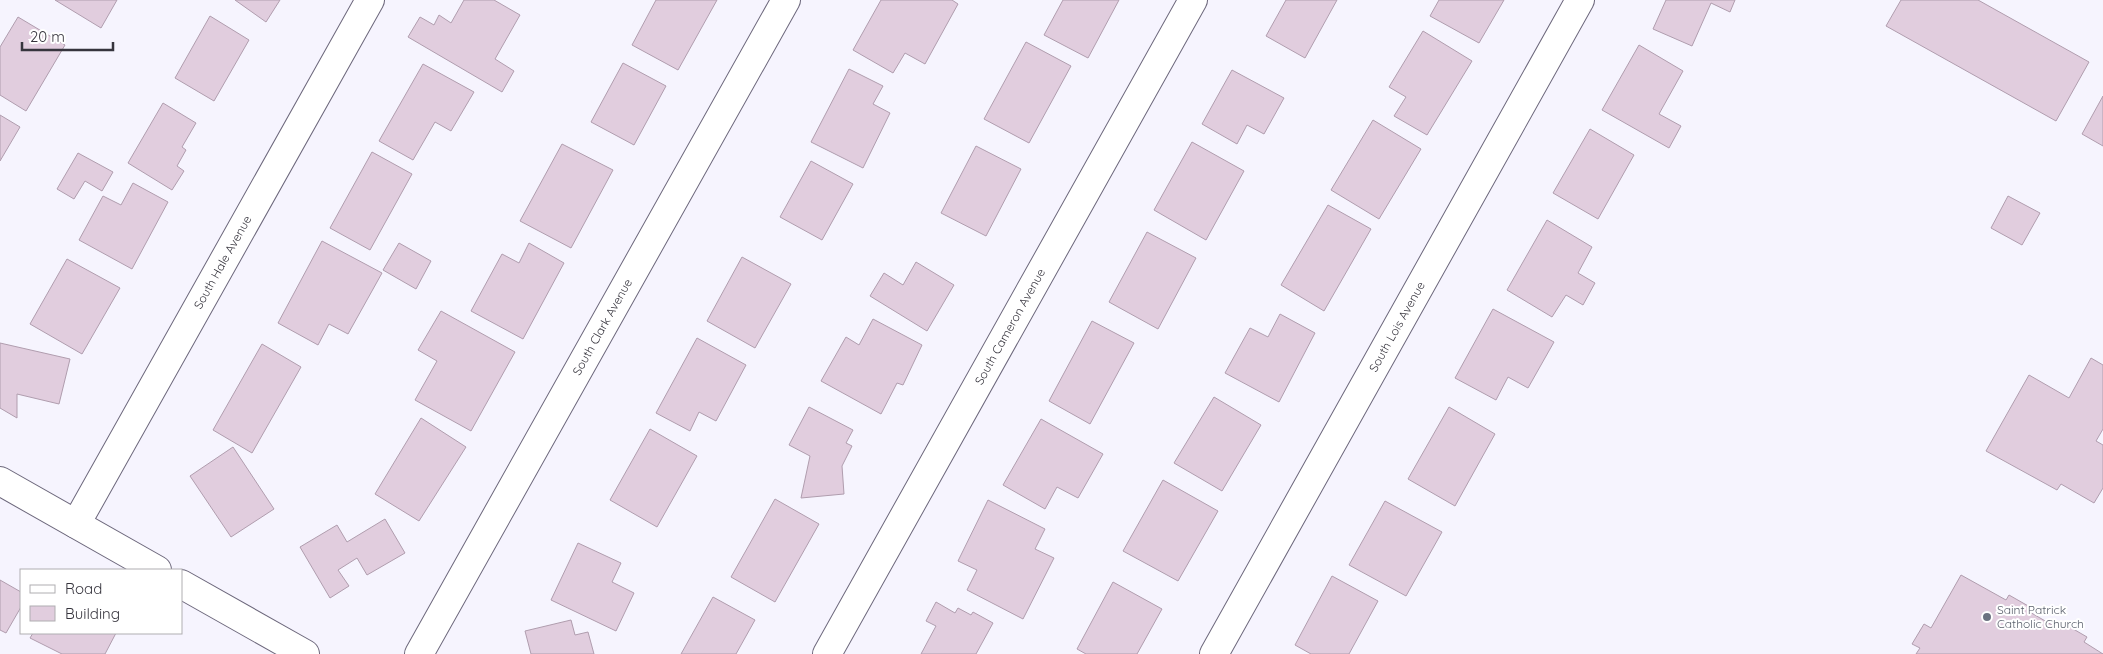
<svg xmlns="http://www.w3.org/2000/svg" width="2103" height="654" font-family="Quicksand,sans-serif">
<rect width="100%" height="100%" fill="#f6f4fe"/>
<g fill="#e1cdde" stroke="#b09dae">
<path d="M55,0H117L101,28Z"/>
<path d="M235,0H280L266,22Z"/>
<path d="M464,0H494L520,15L495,59L514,71L502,92L408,37L420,17L434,25L439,15L451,23Z"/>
<path d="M656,0H717L678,70L632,45Z"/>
<path d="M881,0H952L958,4L925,64L905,53L893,73L853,50Z"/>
<path d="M1063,0H1119L1088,58L1044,35Z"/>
<path d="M1286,0H1337L1305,58L1266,36Z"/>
<path d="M1439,0H1504L1479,43L1430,16Z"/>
<path d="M1666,0H1735L1730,12L1711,3L1692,46L1653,29Z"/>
<path d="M1901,0H1978L2089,62L2056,121L1886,26Z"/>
<path d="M210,16L249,40L214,101L175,78Z"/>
<path d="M18,17L65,45L26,111L0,95V47Z"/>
<path d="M1423,31L1472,61L1427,135L1394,116L1406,97L1389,87Z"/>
<path d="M1026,42L1071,66L1029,143L984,119Z"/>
<path d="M1639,45L1683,71L1659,114L1681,126L1669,148L1602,110Z"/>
<path d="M623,63L666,86L634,145L591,122Z"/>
<path d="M423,64L474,92L451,131L435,122L413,160L379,141Z"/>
<path d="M849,69L883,86L873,104L890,113L863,168L811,142Z"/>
<path d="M1232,70L1284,98L1264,134L1247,125L1237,144L1202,124Z"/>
<path d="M2103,96V146L2082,134Z"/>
<path d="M163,103L196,123L182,147L186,150L177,166L184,171L172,190L128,163Z"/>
<path d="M0,115L20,127L0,161Z"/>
<path d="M1373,120L1421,149L1379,219L1331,190Z"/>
<path d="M1590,129L1634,155L1598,219L1553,193Z"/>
<path d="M1192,142L1244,171L1206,240L1154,210Z"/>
<path d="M562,144L613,170L571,248L520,221Z"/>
<path d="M976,146L1021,169L986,236L941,213Z"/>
<path d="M372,152L412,174L370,250L330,228Z"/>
<path d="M78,153L113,172L102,191L85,181L74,199L57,189Z"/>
<path d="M811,161L853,184L822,240L780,217Z"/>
<path d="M133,183L168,202L132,269L79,240L103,196L121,205Z"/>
<path d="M2008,196L2040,213L2022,245L1991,228Z"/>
<path d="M1328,205L1371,229L1324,311L1281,285Z"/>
<path d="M1547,220L1592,247L1578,273L1595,283L1583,305L1566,295L1552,317L1507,290Z"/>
<path d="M1147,232L1196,258L1158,329L1109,302Z"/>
<path d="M322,241L382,273L348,334L329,324L318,345L278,323Z"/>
<path d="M399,243L431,261L416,289L383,270Z"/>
<path d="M529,243L564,263L523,339L471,311L502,254L519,263Z"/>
<path d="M742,257L791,284L755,348L707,321Z"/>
<path d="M67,259L120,288L82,354L30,324Z"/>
<path d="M916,262L954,285L927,331L870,296L884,273L903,285Z"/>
<path d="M1493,309L1554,342L1528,388L1508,377L1496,400L1455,378Z"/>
<path d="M441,311L515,352L471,431L415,400L437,361L418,350Z"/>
<path d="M1280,314L1315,333L1279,402L1225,373L1250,328L1268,337Z"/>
<path d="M873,319L922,345L903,385L897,383L881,414L821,381L846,337L859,345Z"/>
<path d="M1092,321L1134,343L1090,424L1049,401Z"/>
<path d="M697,338L746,365L716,421L699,412L690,431L656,413Z"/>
<path d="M0,343L70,359L59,404L17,394V418L0,408Z"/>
<path d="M262,344L301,367L252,453L213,430Z"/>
<path d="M2091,358L2103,365V429L2096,441L2103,445V488L2094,503L2061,484L2057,490L1986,451L2029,375L2069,398Z"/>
<path d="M1214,397L1261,425L1222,491L1174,463Z"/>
<path d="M809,407L853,430L846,443L852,446L842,466L844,494L801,498L810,456L789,445Z"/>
<path d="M1449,407L1495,434L1455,506L1408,479Z"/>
<path d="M421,418L466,447L419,521L375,494Z"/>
<path d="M1041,419L1103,454L1078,498L1057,487L1045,509L1003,485Z"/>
<path d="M650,429L697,456L657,527L610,500Z"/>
<path d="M233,447L274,509L231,537L190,476Z"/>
<path d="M1163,480L1218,511L1178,581L1123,551Z"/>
<path d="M775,499L819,524L775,602L731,577Z"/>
<path d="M988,500L1045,529L1035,549L1054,558L1023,619L967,590L977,570L958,561Z"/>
<path d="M1385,501L1442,532L1406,596L1349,565Z"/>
<path d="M385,519L405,553L367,575L357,558L338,570L349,586L330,598L300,547L337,525L347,542Z"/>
<path d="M578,543L621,563L612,582L634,593L616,631L551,600Z"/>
<path d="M1961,575L2006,600L2009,595L2030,607L2028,611L2059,629L2063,623L2087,637L2084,642L2103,654H1916L1920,648L1912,644L1924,624L1931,628Z"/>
<path d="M1332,576L1378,601L1349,654H1311L1295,645Z"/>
<path d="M0,580L21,592V607L6,633L0,630Z"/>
<path d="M1113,582L1162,609L1137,654H1086L1077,649Z"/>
<path d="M713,597L755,620L736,654H681Z"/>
<path d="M936,602L955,613L958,608L971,615L973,612L993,623L976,654H921L936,626L926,621Z"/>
<path d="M571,620L575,635L588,632L594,654H531L525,631Z"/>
<path d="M33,633H116L105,654H62L30,638Z"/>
</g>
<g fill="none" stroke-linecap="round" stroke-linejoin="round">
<defs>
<g id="minor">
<path d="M0,481L157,570"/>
<path id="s1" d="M76,524L370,0"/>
<path d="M181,584L305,654"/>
<path id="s2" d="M419,654L786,0"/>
<path id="s3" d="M827,654L1193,0"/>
<path id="s4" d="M1214,654L1580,0"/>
</g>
</defs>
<use href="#minor" stroke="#6d687c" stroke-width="30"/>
<use href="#minor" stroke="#fff" stroke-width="28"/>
</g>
<circle fill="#6b7280" stroke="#fff" stroke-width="2" cx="1987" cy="617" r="5"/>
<g text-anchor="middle" stroke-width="4" stroke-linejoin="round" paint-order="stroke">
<g font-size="12" fill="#36343d" stroke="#fff">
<text dy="4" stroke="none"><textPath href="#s1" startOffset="300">South Hale Avenue</textPath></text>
<text dy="4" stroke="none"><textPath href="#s2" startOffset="375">South Clark Avenue</textPath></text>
<text dy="4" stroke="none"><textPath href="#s3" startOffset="375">South Cameron Avenue</textPath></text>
<text dy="4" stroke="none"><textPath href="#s4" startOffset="375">South Lois Avenue</textPath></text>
</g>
<g font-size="12" fill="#5b616d" stroke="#fff" text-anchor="start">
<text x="1997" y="614">Saint Patrick<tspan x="1997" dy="14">Catholic Church</tspan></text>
</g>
</g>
<rect x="20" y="569" width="162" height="65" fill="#ffffff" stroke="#afaeb1"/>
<rect x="30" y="585" width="25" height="8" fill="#ffffff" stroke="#afaeb1"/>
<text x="65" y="594" font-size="15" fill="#36343d">Road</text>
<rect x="30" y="606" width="25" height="15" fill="#e1cdde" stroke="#afaeb1"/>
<text x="65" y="619" font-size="15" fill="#36343d">Building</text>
<path d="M22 42v8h91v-8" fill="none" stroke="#36343d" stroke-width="2.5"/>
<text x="30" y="42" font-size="15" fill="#36343d" stroke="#ffffff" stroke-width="4" paint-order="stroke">20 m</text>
</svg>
